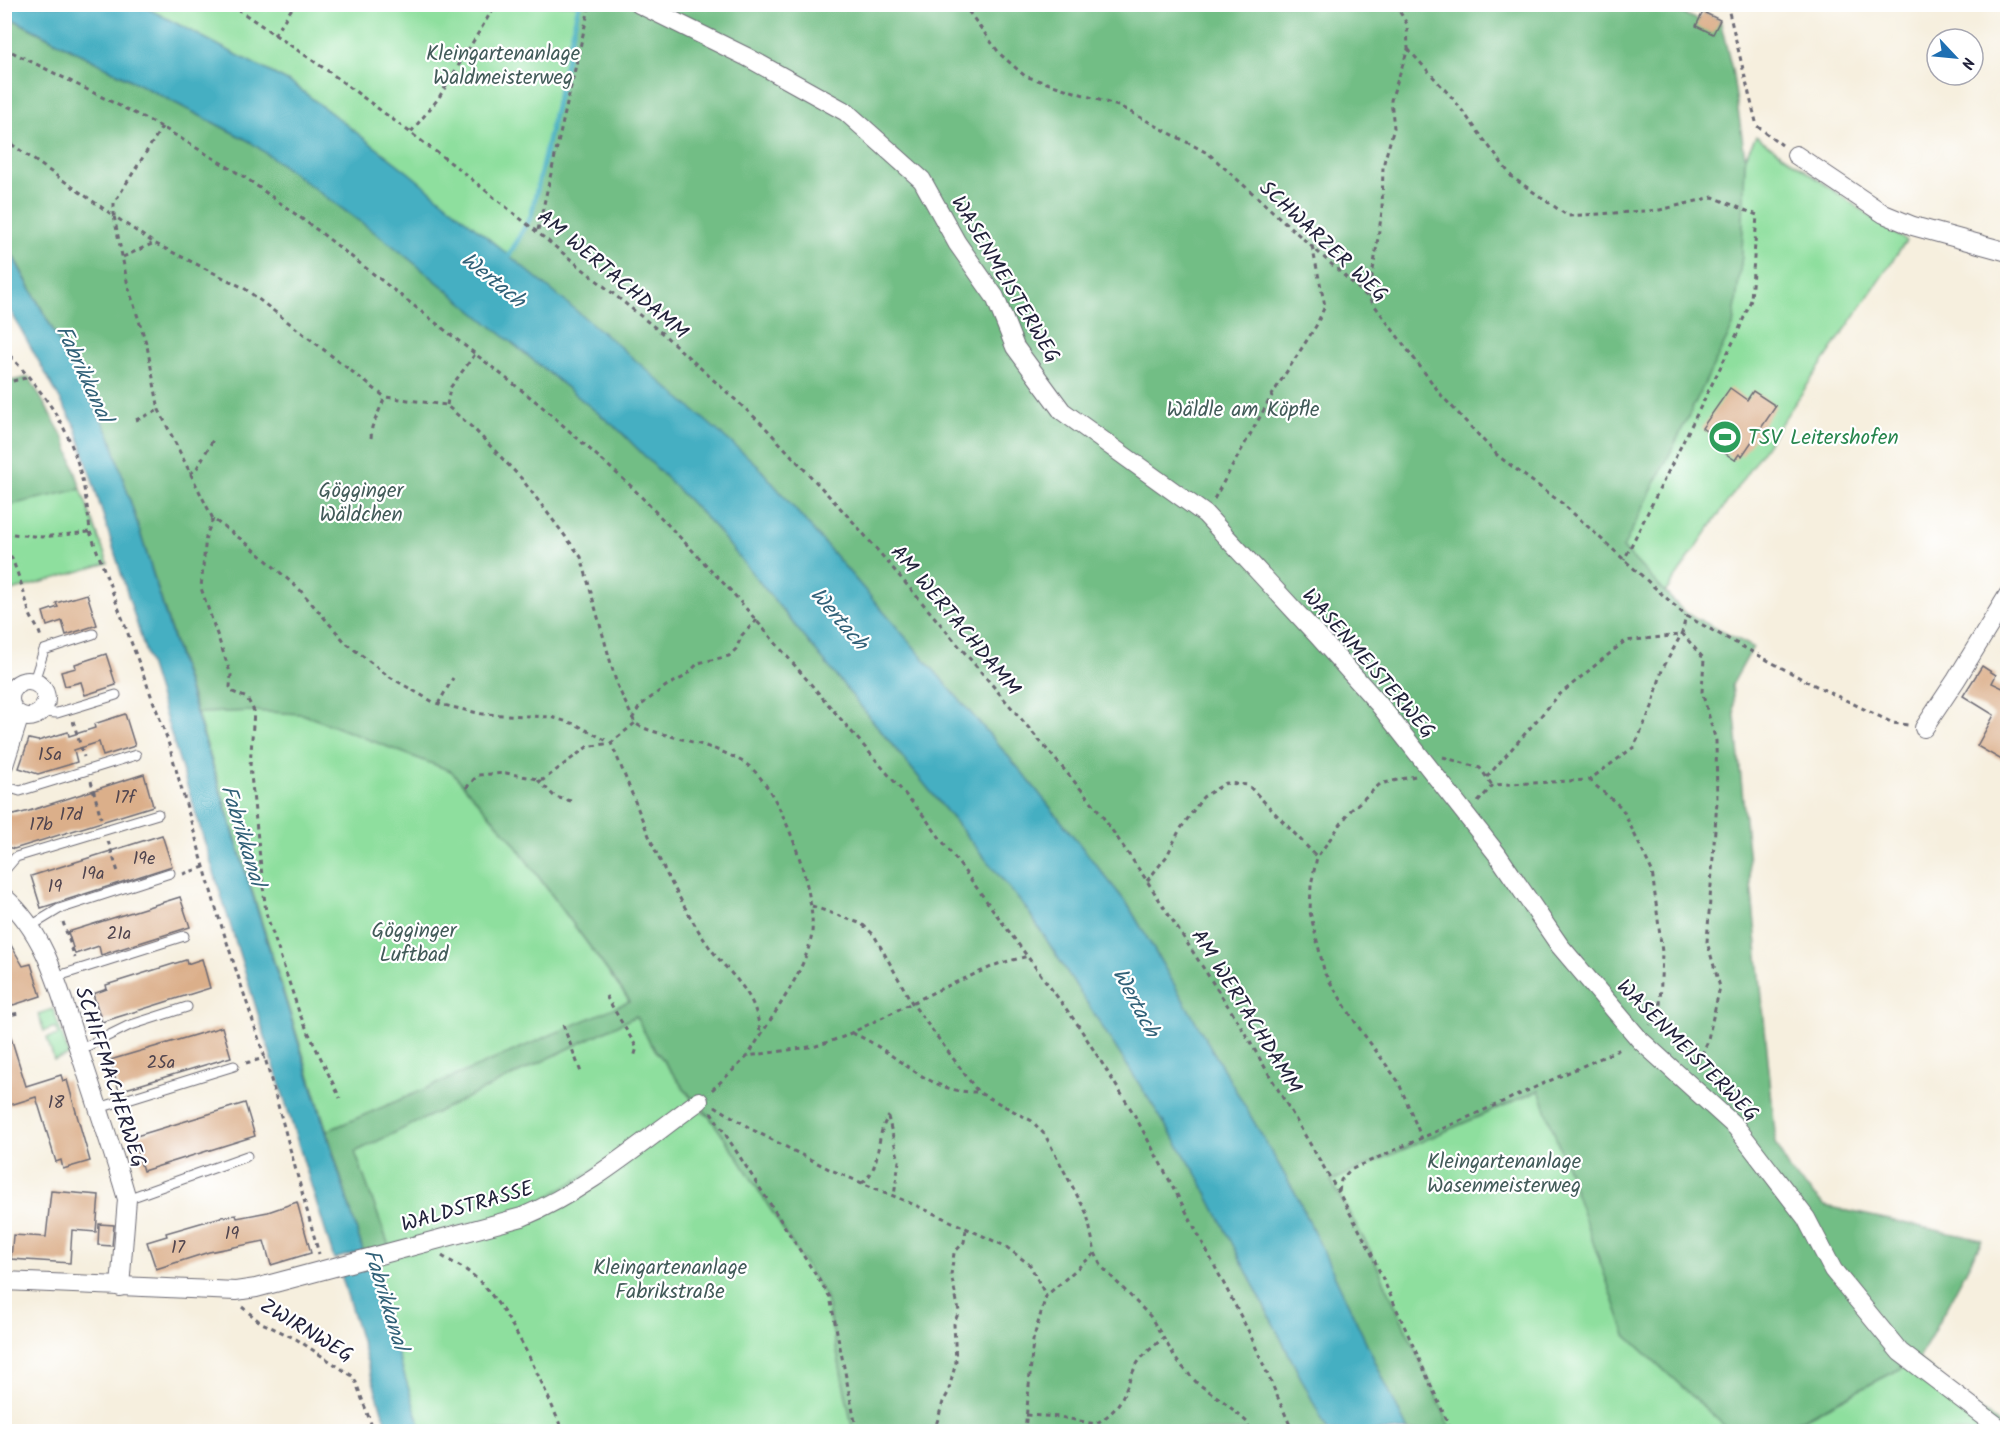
<svg xmlns="http://www.w3.org/2000/svg" width="2012" height="1436" font-family="Kalam,sans-serif">
<rect width="100%" height="100%" fill="#fff"/>
<filter id="ink" filterUnits="userSpaceOnUse"><feTurbulence type="fractalNoise" baseFrequency=".0167" numOctaves="2"/><feDisplacementMap in="SourceGraphic" scale="12" xChannelSelector="R" yChannelSelector="G"/><feConvolveMatrix kernelMatrix="1 2 1 2 8 2 1 2 1" color-interpolation-filters="sRGB"/></filter>
<filter id="wash" filterUnits="userSpaceOnUse"><feTurbulence type="fractalNoise" baseFrequency=".008" numOctaves="4" result="noise"/><feDisplacementMap in="SourceGraphic" scale="24" xChannelSelector="R" yChannelSelector="G"/><feGaussianBlur stdDeviation="1.35" result="paint"/><feColorMatrix in="noise" values="0 0 0 0 0 0 0 0 0 0 0 0 0 0 0 0 0 1.4 0 .05"/><feComposite in="paint" operator="in"/></filter>
<g filter="url(#wash)">
<rect width="100%" height="100%" fill="#f6efde"/>
<g fill="#8edf9e" stroke="#58806c" stroke-width="1.5">
<path d="M141,5H579L530,224L508,255L409,173L293,84Z"/>
<path d="M1756,136L1906,241L1665,593L1623,548L1733,326L1742,255L1745,157Z"/>
<path d="M81,489L108,563L5,593L4,506Z"/>
<path d="M254,711L302,714L451,771L510,838L630,1002L327,1131L197,713Z"/>
<path d="M53,1009L69,1055L54,1060L47,1038L58,1035L56,1027L44,1031L38,1014Z"/>
<path d="M636,1016L649,1041L692,1100L546,1204L389,1246L355,1152Z"/>
<path d="M1540,1090L1626,1335L1730,1431H1452L1369,1248L1331,1181Z"/>
<path d="M699,1110L709,1116L739,1159L826,1298L853,1431H422L369,1263L493,1228Z"/>
<path d="M1919,1359L2007,1432H1779Z"/>
</g>
<g fill="#72be85" stroke="#4a7060" stroke-width="1.5">
<path d="M1657,4L1699,20L1703,12L1720,20L1732,70L1745,157L1742,255L1733,326L1623,548L1684,612L1753,647L1732,685L1776,1143L1789,1170L1825,1206L1982,1240L1919,1359L1779,1431H1730L1626,1335L1539,1090L1331,1181L1369,1248L1452,1431H1408L1297,1196L1128,905L1026,777L756,464L508,255L531,216L579,5Z"/>
<path d="M4,15L249,141L392,245L620,431L713,525L1028,911L1197,1174L1328,1431H853L826,1298L739,1159L709,1116L685,1090L649,1041L636,1016L355,1152L389,1246L363,1251L327,1131L630,1001L510,838L451,771L302,714L254,711L197,713L110,436L5,240Z"/>
<path d="M29,377L66,442L81,489L5,506V382Z"/>
</g>
<g fill="#44afc2" stroke="#33687e" stroke-width="1.5">
<path d="M4,5H141L293,84L409,173L619,346L756,464L1026,777L1128,905L1297,1196L1408,1431H1328L1197,1174L1028,911L713,525L620,431L392,245L249,141L5,15Z"/>
<path d="M4,240L110,436L363,1251L334,1259L76,428L5,301Z"/>
<path d="M369,1263L422,1431H388L340,1271Z"/>
</g>
<g fill="none" stroke-linecap="round" stroke-linejoin="round">
<path stroke="#44afc2" stroke-width="5" d="M506,261L531,216L579,4"/>
</g>
<g id="blocks">
<g fill="#dbaf8a">
<path d="M1703,12L1720,20L1713,34L1696,26Z"/>
<path d="M1730,388L1747,400L1753,391L1776,406L1742,456L1739,454L1735,460L1710,443L1714,437L1702,428Z"/>
<path d="M87,594L97,625L66,635L62,621L47,626L43,612L58,607L56,603Z"/>
<path d="M106,654L116,685L85,695L81,682L65,686L61,672L76,668L75,664Z"/>
<path d="M1982,666L1996,675L1992,683L2007,690V763L1977,746L1994,715L1963,696Z"/>
<path d="M125,714L135,746L103,756L99,742L74,750L77,762L68,765L38,774L19,768L29,739L38,741L68,732L69,736L95,728L94,724Z"/>
<path d="M144,774L153,806L14,849L4,846V812L14,815L29,811Z"/>
<path d="M162,835L172,866L41,908L31,876Z"/>
<path d="M180,897L190,927L101,955L99,946L75,954L68,932Z"/>
<path d="M4,933L23,966L31,964L41,996L4,1008Z"/>
<path d="M202,959L210,988L102,1022L93,994L107,989L106,985L186,960L187,964Z"/>
<path d="M222,1027L231,1057L119,1091L110,1060Z"/>
<path d="M4,1028H8L26,1086L61,1075L63,1081L67,1080L90,1161L63,1169L61,1160L56,1162L36,1097L4,1107Z"/>
<path d="M245,1103L255,1136L143,1171L133,1137Z"/>
<path d="M51,1191L99,1195L96,1232L72,1230L70,1263L11,1259L13,1235L46,1237Z"/>
<path d="M297,1202L311,1253L271,1265L264,1241L209,1252L156,1269L147,1242L167,1236L166,1233L221,1217L236,1215L237,1218L268,1212Z"/>
<path d="M99,1224L114,1225L112,1246L98,1245Z"/>
</g>
</g>
</g>
<g filter="url(#ink)">
<use href="#blocks" fill-opacity="0" stroke="#6c6a74" stroke-width="1.5"/>
<g fill="none" stroke-linecap="round" stroke-linejoin="round">
<defs>
<g id="service">
<path d="M34,681L44,650L93,634"/>
<path d="M4,700H9"/>
<path d="M41,712L57,713L116,695"/>
<path d="M4,786L20,791L136,755"/>
<path d="M4,871L16,857L158,814"/>
<path d="M31,926L59,909L170,873"/>
<path d="M55,977L184,936"/>
<path d="M79,1050L128,1026L187,1007"/>
<path d="M99,1108L234,1066"/>
<path d="M127,1199L247,1156"/>
</g>
<g id="minor">
<path d="M639,4L747,57L846,112L922,180L957,243L995,297L1015,347L1062,411L1205,514L1318,636L1378,703L1497,854L1560,946L1640,1040L1736,1127L1806,1218L1833,1270L1900,1352L2005,1432"/>
<path d="M1796,155L1884,214L1913,226L2008,252"/>
<circle cx="28" cy="699" r="18"/>
<path d="M1924,728L1956,680L2008,595"/>
<path d="M4,765L20,715"/>
<path d="M4,897C48,935 60,994 78,1047C93,1092 108,1137 122,1182L127,1199L120,1287"/>
<path d="M4,1281L236,1291L256,1288L522,1217C587,1190 642,1142 699,1101"/>
</g>
</defs>
<use href="#service" stroke="#6c6a74" stroke-width="11"/>
<use href="#minor" stroke="#6c6a74" stroke-width="20"/>
<g stroke="#6c6a74" stroke-width="3" stroke-dasharray="4.5 4.5" stroke-linecap="butt">
<path d="M230,4L328,71L459,169L663,334L762,424L856,525L1096,807L1147,881L1237,1020L1339,1193L1369,1248L1452,1432"/>
<path d="M963,4L1000,54L1025,76L1121,107L1209,154L1369,298L1442,396L1498,456L1563,504L1686,616L1806,681L1893,723L1908,725"/>
<path d="M1727,4L1757,126L1782,145"/>
<path d="M274,35L295,4"/>
<path d="M4,48L162,127L246,178L320,232L539,404L631,486L731,591L923,815L1078,1025L1134,1114L1189,1217L1249,1332L1293,1432"/>
<path d="M1408,49L1455,101L1512,177L1568,216L1660,210L1713,197L1757,215L1751,300L1738,332L1624,560"/>
<path d="M162,127L114,203V216L154,243L244,288L385,397L446,405L474,429L521,478L581,557L617,685L635,723C646,731 661,733 674,737C697,743 722,750 743,762C780,782 820,899 811,939C802,978 768,1021 748,1056"/>
<path d="M411,132L438,99L496,4"/>
<path d="M4,139L114,216L128,286L147,346L159,410L213,519L249,545L300,590L346,643L388,676L435,703L482,714L551,717L575,724L611,743C632,790 648,841 673,886C684,905 695,927 708,945C731,978 756,989 760,1033"/>
<path d="M538,230L590,4"/>
<path d="M123,257L154,243"/>
<path d="M1369,297L1382,211L1383,166L1394,128L1391,100L1408,49L1407,24L1395,4"/>
<path d="M4,349C61,411 82,446 90,532L167,738L217,912L265,1058L319,1254"/>
<path d="M4,383L30,377"/>
<path d="M447,405L450,388L476,353"/>
<path d="M136,420L159,410"/>
<path d="M371,438L372,427L385,397"/>
<path d="M190,474L197,468L214,438"/>
<path d="M1214,499L1275,390L1316,326L1325,306L1312,246"/>
<path d="M213,519L206,536L201,588L231,675L230,687L233,692L247,698L254,711L250,766L266,913L300,1015L340,1098"/>
<path d="M4,533L42,537L90,532"/>
<path d="M4,539C14,563 23,586 29,612C32,621 39,628 41,638"/>
<path d="M1682,633L1704,659L1702,692L1716,741L1717,801L1707,942L1720,987L1707,1043L1696,1067"/>
<path d="M438,704L453,678"/>
<path d="M632,719L640,706L666,686L686,676L698,663L729,656L736,649L742,635L757,620"/>
<path d="M73,721L84,757"/>
<path d="M1443,757L1480,768L1492,785"/>
<path d="M1415,776L1380,784L1351,810L1317,857L1311,885L1310,912L1325,974L1357,1025L1398,1081L1422,1139"/>
<path d="M1487,777L1559,695L1625,641L1680,635"/>
<path d="M538,780L555,797L571,801"/>
<path d="M1589,780L1622,808L1652,871L1662,952L1660,1008L1650,1025"/>
<path d="M91,781L101,818"/>
<path d="M466,788L478,775L506,773L543,780L587,747L611,743L635,723"/>
<path d="M1478,802L1493,785L1589,780L1634,747L1652,707L1662,670L1682,633L1686,616"/>
<path d="M108,841L119,875"/>
<path d="M183,874L204,867"/>
<path d="M1147,881L1167,856L1179,831L1203,797L1226,783L1248,785L1317,857"/>
<path d="M812,906L862,924L874,935L912,1003L978,1092L1032,1121L1045,1135L1087,1214L1095,1253L1102,1267L1150,1316L1178,1362L1197,1383L1223,1401L1247,1422L1251,1432"/>
<path d="M63,922L75,958"/>
<path d="M606,996L637,1048L634,1057"/>
<path d="M4,1016L19,1013"/>
<path d="M563,1025L582,1075"/>
<path d="M852,1033C897,1051 926,1094 978,1092"/>
<path d="M246,1063L265,1058"/>
<path d="M712,1090L748,1056L816,1046L843,1037L936,991L998,964L1028,956"/>
<path d="M715,1106L753,1130L831,1170L915,1205L1005,1246L1030,1265L1046,1296"/>
<path d="M711,1112L830,1297L857,1432"/>
<path d="M862,1183C883,1167 874,1138 888,1117L899,1161L894,1196"/>
<path d="M1339,1191L1341,1180L1350,1170L1623,1048"/>
<path d="M442,1256C451,1262 461,1266 470,1273C508,1302 544,1386 563,1432"/>
<path d="M242,1307L260,1322L296,1339L354,1377L374,1432"/>
<path d="M1026,1415L1060,1417L1095,1424C1126,1407 1122,1391 1137,1364C1143,1354 1156,1345 1164,1337"/>
<path d="M934,1432L943,1402L948,1393L956,1362L954,1324L959,1311L951,1275L954,1253L964,1242L966,1230"/>
<path d="M1025,1432L1033,1340L1046,1296L1095,1253"/>
</g>
<use href="#service" stroke="#fff" stroke-width="9"/>
<use href="#minor" stroke="#fff" stroke-width="18"/>
</g>
</g>
<defs>
<symbol id="stadium-disc" viewBox="-11 -11 22 22"><circle r="9.5" fill="#2e9e5b" stroke="#fff"/><path d="M0-5a6.5 5 0 1 0 0 10a6.5 5 0 1 0 0-10ZM-3.5-1.8h7v3.6h-7Z" fill="#fff"/></symbol>
</defs>
<g fill-rule="evenodd">
<use href="#stadium-disc" x="1706" y="418" width="38" height="38"/>
</g>
<g text-anchor="middle" stroke-width="4.5" stroke-linejoin="round" paint-order="stroke">
<g font-size="18" fill="#50454f">
<text x="50" y="760">15a</text>
<text x="125" y="803">17f</text>
<text x="71" y="820">17d</text>
<text x="41" y="830">17b</text>
<text x="144" y="864">19e</text>
<text x="93" y="879">19a</text>
<text x="55" y="892">19</text>
<text x="119" y="939">21a</text>
<text x="161" y="1068">25a</text>
<text x="56" y="1108">18</text>
<text x="232" y="1239">19</text>
<text x="178" y="1253">17</text>
</g>
<g font-size="21" fill="#425b59" stroke="#fff">
<text x="503" y="60">Kleingartenanlage<tspan x="503" dy="24">Waldmeisterweg</tspan></text>
<text x="1243" y="416">Wäldle am Köpfle</text>
<text x="361" y="497">Gögginger<tspan x="361" dy="24">Wäldchen</tspan></text>
<text x="414" y="937">Gögginger<tspan x="414" dy="24">Luftbad</tspan></text>
<text x="1504" y="1168">Kleingartenanlage<tspan x="1504" dy="24">Wasenmeisterweg</tspan></text>
<text x="670" y="1274">Kleingartenanlage<tspan x="670" dy="24">Fabrikstraße</tspan></text>
</g>
<g font-size="21" fill="#22223b" stroke="#fff">
<text transform="translate(1324 241) rotate(43)" y="7">SCHWARZER WEG</text>
<text transform="translate(613 274) rotate(40)" y="7">AM WERTACHDAMM</text>
<text transform="translate(1006 279) rotate(59)" y="7">WASENMEISTERWEG</text>
<text transform="translate(956 620) rotate(50)" y="7">AM WERTACHDAMM</text>
<text transform="translate(1369 663) rotate(49)" y="7">WASENMEISTERWEG</text>
<text transform="translate(1247 1011) rotate(58)" y="7">AM WERTACHDAMM</text>
<text transform="translate(1688 1050) rotate(45)" y="7">WASENMEISTERWEG</text>
<text transform="translate(111 1077) rotate(72)" y="7">SCHIFFMACHERWEG</text>
<text transform="translate(467 1206) rotate(-16)" y="7">WALDSTRASSE</text>
<text transform="translate(307 1330) rotate(31)" y="7">ZWIRNWEG</text>
</g>
<g font-size="21" fill="#27864d" stroke="#fff" text-anchor="start">
<text x="1748" y="444">TSV Leitershofen</text>
</g>
<g font-size="22" font-style="italic" fill="#316178" stroke="#fff">
<text transform="translate(494 279) rotate(39)" y="8">Wertach</text>
<text transform="translate(85 373) rotate(65)" y="8">Fabrikkanal</text>
<text transform="translate(840 618) rotate(49)" y="8">Wertach</text>
<text transform="translate(244 835) rotate(73)" y="8">Fabrikkanal</text>
<text transform="translate(1137 1002) rotate(62)" y="8">Wertach</text>
<text transform="translate(387 1299) rotate(73)" y="8">Fabrikkanal</text>
</g>
</g>
<rect width="2012" height="1436" fill="none" stroke="#fff" stroke-width="24"/>
<g transform="translate(1955 57) rotate(116)"><circle r="28" fill="#ffffff" stroke="#a7a7b1" stroke-width="1.5"/>
<path d="M0-4.5L10 22L0 15L-10 22Z" fill="#1f6fb2"/>
<text y="-9" font-size="16" font-weight="bold" text-anchor="middle" fill="#22223b">N</text>
</g>
</svg>
